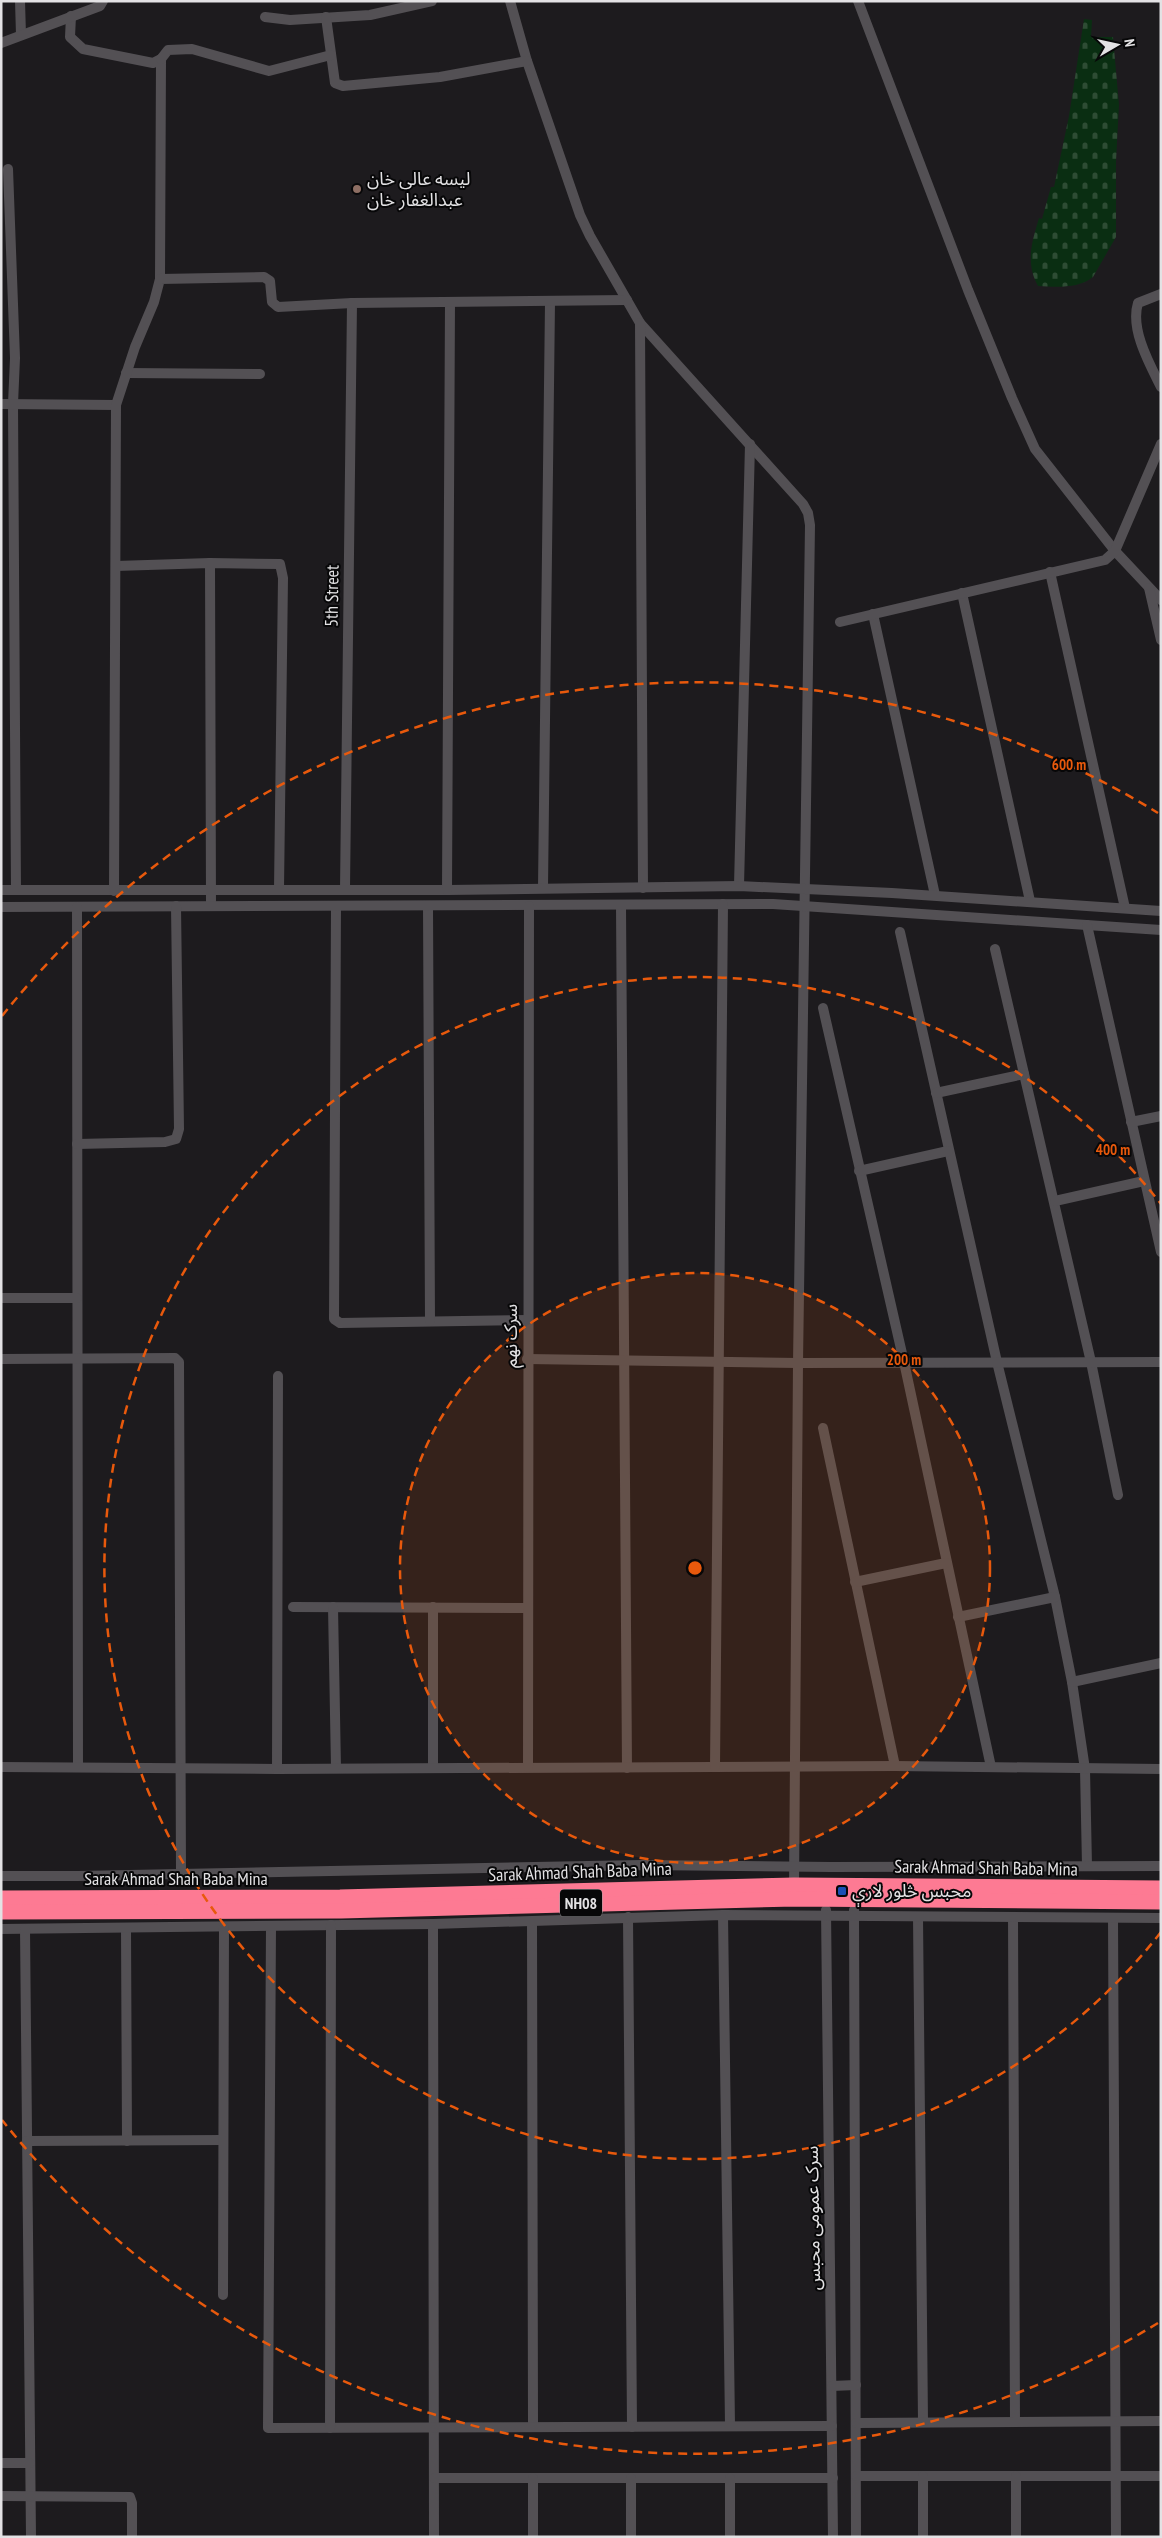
<svg xmlns="http://www.w3.org/2000/svg" width="1162" height="2538" font-family="'PT Sans Narrow','Noto Sans Arabic',sans-serif">
<defs>
<pattern id="cemetery-stones" width="16" height="16" patternUnits="userSpaceOnUse" patternTransform="scale(1.25)"><rect width="16" height="16" fill="#0a2e12"/><path d="M2 7V4a2 2 0 0 1 4 0v3zM10 15v-3a2 2 0 0 1 4 0v3z" fill="#2e4c34"/></pattern>
</defs>
<rect width="100%" height="100%" fill="#1d1b1e"/>
<path fill="url(#cemetery-stones)" d="M1084,19L1092,20L1091,37H1113L1119,105L1116,161V237L1093,277C1078,289 1056,287 1038,286C1025,262 1032,242 1039,218L1042,219L1051,187H1054L1069,116Z"/>
<g fill="none" stroke-linecap="round" stroke-linejoin="round">
<g stroke="#535054" stroke-width="10">
<path d="M20,1L21,35"/>
<path d="M510,1L527,61L580,215L590,236L640,323L803,504L808,513L810,525L798,1363L794,1890"/>
<path d="M858,1L968,290L1012,398L1035,449L1115,551L1161,600"/>
<path d="M71,16L70,37L83,49L153,63L161,59L160,279"/>
<path d="M265,17L290,20L370,15L432,1"/>
<path d="M326,17L335,83L343,86L440,77L527,61"/>
<path d="M1,43L100,6L103,1"/>
<path d="M161,59L168,50L192,49L269,71L331,55"/>
<path d="M8,169L15,358L13,404L16,890"/>
<path d="M1161,294L1138,303C1130,329 1149,363 1161,387"/>
<path d="M640,323L643,888"/>
<path d="M126,373L260,374"/>
<path d="M1,404L116,405"/>
<path d="M210,563L211,906"/>
<path d="M116,566L210,563L280,564L283,578L279,889"/>
<path d="M1050,572L1125,908"/>
<path d="M1149,588L1161,640"/>
<path d="M962,593L1030,901"/>
<path d="M873,614L935,895"/>
<path d="M840,622L1105,560L1115,551L1161,444"/>
<path d="M739,886L750,444"/>
<path d="M543,888L550,302"/>
<path d="M345,889L352,303"/>
<path d="M1,890H447L739,886L892,893L1161,911"/>
<path d="M447,890L450,302"/>
<path d="M114,891L116,405L135,347L154,302L160,279L264,277L270,281L272,302L278,307L352,303L627,300"/>
<path d="M336,906L334,1319L340,1323L527,1320"/>
<path d="M428,906L430,1321"/>
<path d="M621,906L627,1768"/>
<path d="M1,907L773,904L1161,930"/>
<path d="M77,907L78,1767"/>
<path d="M1087,925L1161,1252"/>
<path d="M900,932L997,1362L1055,1597L1072,1682L1085,1769L1087,1866"/>
<path d="M995,949L1091,1362L1118,1495"/>
<path d="M823,1008L904,1362L991,1767"/>
<path d="M936,1093L1024,1074"/>
<path d="M1131,1122L1161,1116"/>
<path d="M77,1144L165,1142L176,1139L179,1129L176,906"/>
<path d="M859,1171L948,1151"/>
<path d="M1055,1201L1144,1181"/>
<path d="M1,1298H77"/>
<path d="M1,1359L175,1358L179,1362L181,1875"/>
<path d="M527,1359L798,1363L1161,1362"/>
<path d="M823,1428L895,1766"/>
<path d="M855,1582L946,1563"/>
<path d="M293,1607L527,1608"/>
<path d="M333,1607L336,1768"/>
<path d="M433,1607V1767"/>
<path d="M958,1617L1055,1597"/>
<path d="M1072,1682L1161,1663"/>
<path d="M1,1767L277,1769L895,1766L1161,1769"/>
<path d="M528,1767L529,906"/>
<path d="M715,1767L723,904"/>
<path d="M277,1769L278,1376"/>
<path d="M1,1876H78L641,1865L831,1867L1161,1866"/>
<path d="M826,1910L833,2537"/>
<path d="M854,1910L856,2537"/>
<path d="M723,1915L730,2425"/>
<path d="M628,1917L632,2427"/>
<path d="M918,1917L923,2422"/>
<path d="M1013,1917L1015,2422"/>
<path d="M1113,1918L1116,2537"/>
<path d="M532,1922L533,2427"/>
<path d="M433,1924L434,2537"/>
<path d="M271,1926L268,2428L832,2426"/>
<path d="M126,1928L127,2141"/>
<path d="M1,1929L433,1924L723,1915L1161,1918"/>
<path d="M25,1929L31,2537"/>
<path d="M27,2141L223,2140"/>
<path d="M223,2295L224,1927"/>
<path d="M832,2386L856,2385"/>
<path d="M856,2423L1161,2421"/>
<path d="M330,2428L331,1925"/>
<path d="M1,2463H30"/>
<path d="M856,2476H1161"/>
<path d="M1016,2476V2537"/>
<path d="M434,2478H833"/>
<path d="M533,2478V2537"/>
<path d="M1,2496L130,2497L132,2503V2537"/>
<path d="M631,2537V2478"/>
<path d="M730,2537V2478"/>
<path d="M923,2537V2476"/>
</g>
<g stroke="#fd7a93" stroke-width="15">
<path d="M1,1898L340,1897L794,1885L1161,1888"/>
<path d="M1,1912L341,1911L795,1899L1161,1902"/>
</g>
</g>
<circle cx="695" cy="1568" r="295" fill="#e8590c" fill-opacity=".12"/>
<g fill="none" stroke="#e8590c" stroke-width="2.5" stroke-dasharray="9 6">
<circle cx="695" cy="1568" r="295"/>
<path d="M1161 1932A591 591 0 1 1 1161 1204"/>
<path d="M1158 2323A886 886 0 0 1 2 2120M2 1016A886 886 0 0 1 1158 813"/>
</g>
<circle fill="#8d6e63" stroke="#070708" stroke-width="2" cx="357" cy="189" r="5"/>
<rect fill="#1a4fb4" stroke="#070708" stroke-width="2" x="837" y="1886" width="10" height="10" rx="2.5"/>
<g text-anchor="middle" stroke-width="4" stroke-linejoin="round" paint-order="stroke">
<rect fill="#070708" stroke="#a1a0a2" stroke-width="1" x="560" y="1889.5" width="42" height="27" rx="4"/>
<g font-size="16" font-weight="bold" fill="#e3e2e4">
<text x="581" y="1909">NH08</text>
</g>
<g font-size="18" fill="#e3e2e4" stroke="#070708" text-anchor="start">
<text x="367" y="185">لیسه عالی خان<tspan x="367" dy="21">عبدالغفار خان</tspan></text>
<text x="852" y="1897">محبس څلور لارې</text>
</g>
<g font-size="18" fill="#e3e2e4" stroke="#070708">
<text transform="translate(332 596) rotate(-89)" y="6">5th Street</text>
<text transform="translate(511 1336) rotate(-90)" y="6">سرک نهم</text>
<text transform="translate(986 1868) rotate(1)" y="6">Sarak Ahmad Shah Baba Mina</text>
<text transform="translate(580 1872) rotate(-2)" y="6">Sarak Ahmad Shah Baba Mina</text>
<text x="176" y="1885">Sarak Ahmad Shah Baba Mina</text>
<text transform="translate(813 2218) rotate(-91)" y="6">سرک عمومی محبس</text>
</g>
</g>
<circle cx="695" cy="1568" r="8" fill="#e8590c" stroke="#070708" stroke-width="2.5"/>
<g font-size="15" text-anchor="middle" font-weight="bold" fill="#e8590c" stroke="#070708" stroke-width="4" stroke-linejoin="round" paint-order="stroke">
<text x="1069" y="770">600 m</text>
<text x="1113" y="1155">400 m</text>
<text x="904" y="1365">200 m</text>
</g>
<rect width="1162" height="2538" fill="none" stroke="#e3e2e4" stroke-width="5"/>
<g transform="translate(1117 45) rotate(81)" stroke="#070708" stroke-width="4" paint-order="stroke">
<path d="M0-4L9 19L0 12L-9 19Z" fill="#e3e2e4"/>
<text y="-8" font-size="14" font-weight="bold" text-anchor="middle" fill="#e3e2e4">N</text>
</g>
</svg>
